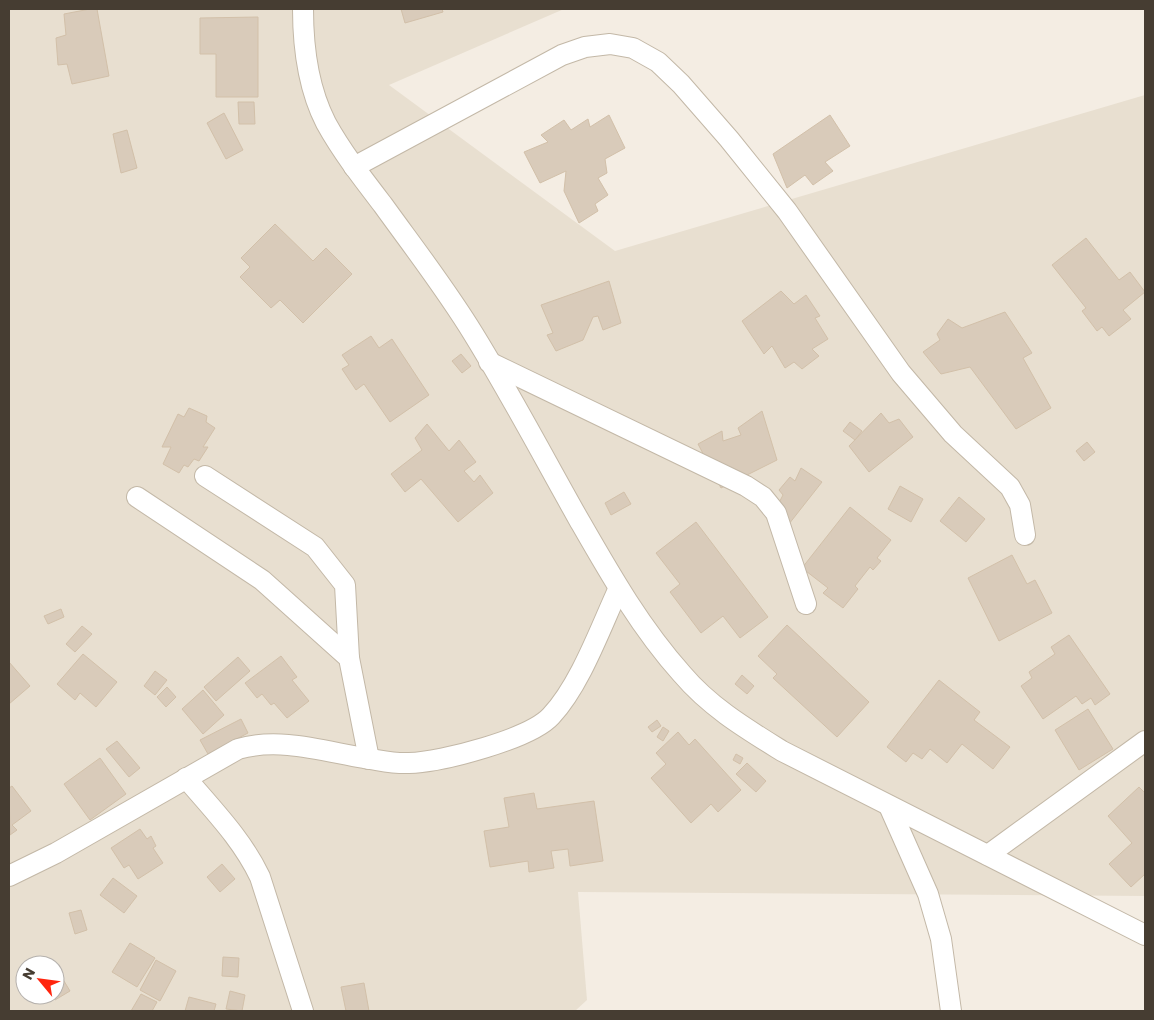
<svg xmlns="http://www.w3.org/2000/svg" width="1154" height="1020" font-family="Poppins,sans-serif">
<rect width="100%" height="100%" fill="#f4ede3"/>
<path fill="#e8dfd0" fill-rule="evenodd" d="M9,9H564L389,85L615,251L1145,95V896L578,892L587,1000L575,1011H9ZM25,965H55V995H25Z"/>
<g fill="#d9cbba" stroke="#d2c0a9">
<path d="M90,9H97L109,76L72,84L67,64L58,65L56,38L66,35L64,14Z"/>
<path d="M401,9H442L443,12L405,23Z"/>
<path d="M258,17V97H216V54H200V18Z"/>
<path d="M238,102H254L255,124H239Z"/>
<path d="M224,113L243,150L226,159L207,123Z"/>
<path d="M609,115L625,148L605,159L607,173L598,178L608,195L595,204L598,211L579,223L564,191L566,171L540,183L524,152L548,142L541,135L564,120L571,130L588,119L590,127Z"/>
<path d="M830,115L850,146L825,162L833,171L813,185L805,175L787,188L773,154Z"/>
<path d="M127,130L137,168L121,173L113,134Z"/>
<path d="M275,224L313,261L326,248L352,274L303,323L280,300L271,308L240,277L250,267L241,258Z"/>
<path d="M1086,238L1119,280L1130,272L1145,292L1123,310L1131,319L1109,336L1102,327L1097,331L1082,311L1086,308L1052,265Z"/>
<path d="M609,281L621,323L603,330L598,316L593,317L583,340L556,351L547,335L553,333L541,305Z"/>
<path d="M781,291L794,304L806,295L820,316L815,318L828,339L812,349L819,356L802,369L794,362L785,368L772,346L764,354L742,321Z"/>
<path d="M1005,312L1032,353L1023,358L1051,408L1016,429L970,367L941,374L923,352L940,340L937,334L948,319L962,328Z"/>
<path d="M371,336L379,348L392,339L429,395L390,422L364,384L356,390L342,369L349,365L342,355Z"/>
<path d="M461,354L471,366L462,373L452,361Z"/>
<path d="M189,408L207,416L206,422L215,428L203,447H208L199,461L194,459L188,467L184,465L179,473L163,464L171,447H162L178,414L184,417Z"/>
<path d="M762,411L777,460L721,488L698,444L722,431L723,441L741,435L738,428Z"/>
<path d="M881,413L889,423L899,419L913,437L869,472L849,446Z"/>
<path d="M850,422L862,431L855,440L843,431Z"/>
<path d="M427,424L449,451L459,440L476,462L464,471L474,482L480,475L493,493L458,522L421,479L405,492L391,474L422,450L415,438Z"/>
<path d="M1087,442L1095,452L1084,461L1076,451Z"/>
<path d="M801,468L822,482L785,529L771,518L783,495L779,490L790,477L795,481Z"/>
<path d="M900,486L923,499L911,522L888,509Z"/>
<path d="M624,492L631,504L611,515L605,503Z"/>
<path d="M959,497L985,519L966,542L940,521Z"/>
<path d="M850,507L891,540L877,558L881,561L873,570L870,567L855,586L858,589L843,608L823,593L828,588L802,568Z"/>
<path d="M696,522L768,617L740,638L723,616L701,633L670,592L680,584L656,553Z"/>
<path d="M1012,555L1027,584L1035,580L1052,613L999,641L968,578Z"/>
<path d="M61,609L64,617L48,624L44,616Z"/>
<path d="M787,625L869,702L837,737L773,678L777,674L758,656Z"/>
<path d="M82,626L92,634L75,652L66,644Z"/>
<path d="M1069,635L1110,694L1095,705L1091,698L1082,704L1076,696L1043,719L1021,686L1032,678L1029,672L1055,654L1051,647Z"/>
<path d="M83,654L117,682L96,707L80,693L75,700L57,684Z"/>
<path d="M281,656L297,677L292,680L309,701L287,718L274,703L271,705L262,694L257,698L245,683Z"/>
<path d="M238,657L250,671L216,701L204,687Z"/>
<path d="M9,662L30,686L9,704Z"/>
<path d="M155,671L167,680L155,695L144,686Z"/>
<path d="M742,675L754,686L747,694L735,684Z"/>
<path d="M939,680L980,712L974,720L1010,747L993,769L962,744L947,763L930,749L922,759L913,753L906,762L887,747Z"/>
<path d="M167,687L176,697L166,707L157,697Z"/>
<path d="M203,690L224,715L203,734L182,709Z"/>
<path d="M1088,709L1113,749L1079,770L1055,730Z"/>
<path d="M241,719L248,733L208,754L200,740Z"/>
<path d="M657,720L661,726L652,732L648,727Z"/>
<path d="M663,727L669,731L663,741L657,737Z"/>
<path d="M678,732L689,745L695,739L741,790L718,812L711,804L691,823L651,778L666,764L656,753Z"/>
<path d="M117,741L140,768L129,777L106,749Z"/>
<path d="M736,754L743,758L740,764L733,760Z"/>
<path d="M100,758L126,794L90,820L64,784Z"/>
<path d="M747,763L766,781L756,792L736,774Z"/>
<path d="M12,786L31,811L12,825L17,830L10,835L9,788Z"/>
<path d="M1139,787L1145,793V874L1131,887L1109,864L1132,843L1108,816Z"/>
<path d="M534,793L537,809L594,801L603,861L570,866L568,849L551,851L554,868L529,872L528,861L490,867L484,831L509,827L504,798Z"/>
<path d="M140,829L147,839L151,836L156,846L153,848L163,863L138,879L129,865L124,868L111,848Z"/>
<path d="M222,864L235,879L220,892L207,877Z"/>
<path d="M113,878L137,896L124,913L100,895Z"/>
<path d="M81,910L87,930L75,934L69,913Z"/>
<path d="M130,943L155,958L137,987L112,972Z"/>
<path d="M223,957L239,958L238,977L222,976Z"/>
<path d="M156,960L176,971L160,1001L140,990Z"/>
<path d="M55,966L70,991L55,1000L52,995H55Z"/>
<path d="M364,983L369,1011H346L341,987Z"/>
<path d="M230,991L245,995L242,1011L226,1009Z"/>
<path d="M141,994L157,1002L152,1011H131Z"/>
<path d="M189,997L216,1004L214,1011H185Z"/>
</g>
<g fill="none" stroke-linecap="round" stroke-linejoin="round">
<defs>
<g id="minor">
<path d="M303,9C303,48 308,88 326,123C342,152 363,179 383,205C414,248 446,289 474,335C511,395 544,458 579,520C610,574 640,627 682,674C710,707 745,728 782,751L1145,935"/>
<path d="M354,167L562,55L585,47L610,44L633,48L658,62L681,84L729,139L787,211L901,373L953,434L1010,487L1020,505L1025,535"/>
<path d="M489,362L746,486L763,497L776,513L806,604"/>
<path d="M205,476L315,547L345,585L349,658"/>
<path d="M137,497L262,580L349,658L369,759"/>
<path d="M186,778C213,810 242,839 260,877L303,1011"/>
<path d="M889,806L928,894L941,939L951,1011"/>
<path d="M988,855L1145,741"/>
<path d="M9,876L56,853L238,749C279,737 323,751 364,758C379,760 394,764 409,763C442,762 530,739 551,716C580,685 600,629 618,590"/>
</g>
</defs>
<use href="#minor" stroke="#c3b8a7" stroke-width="22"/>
<use href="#minor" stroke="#fff" stroke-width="20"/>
</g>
<rect width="1154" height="1020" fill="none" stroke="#463d32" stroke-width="20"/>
<g transform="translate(40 980) rotate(299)"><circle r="24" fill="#ffffff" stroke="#b5b1ad"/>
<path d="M0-4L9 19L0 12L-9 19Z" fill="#ff250e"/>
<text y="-8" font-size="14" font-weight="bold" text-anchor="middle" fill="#463d32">N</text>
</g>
</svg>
